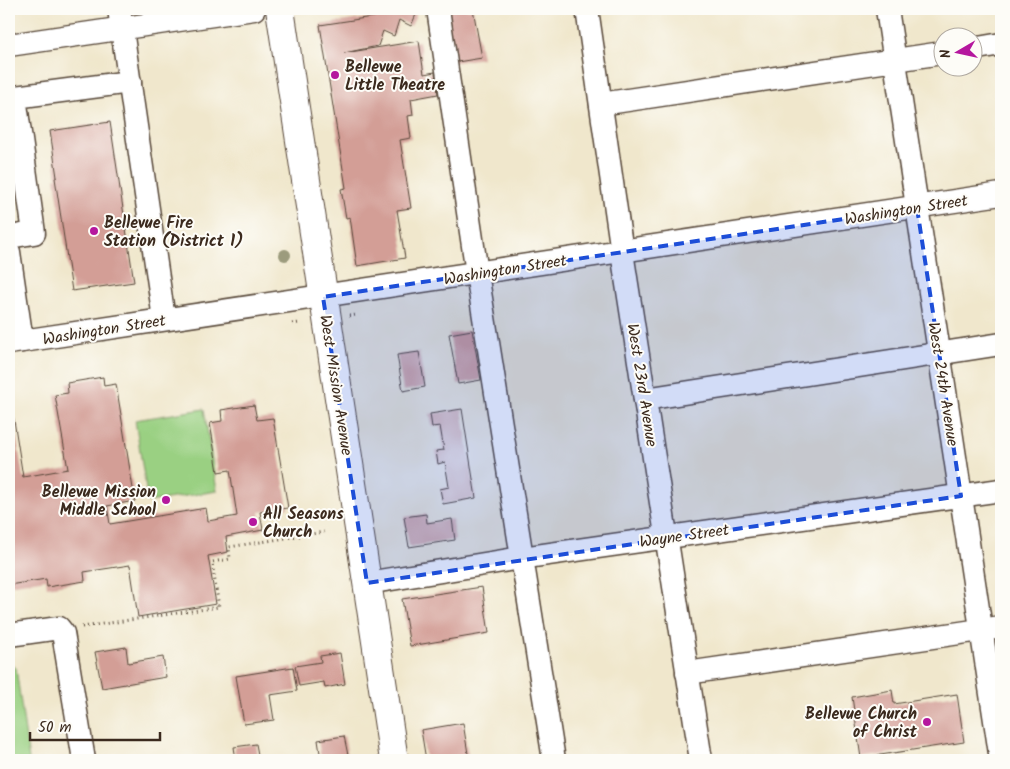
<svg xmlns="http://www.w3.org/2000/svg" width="1010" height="769" font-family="Kalam,sans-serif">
<rect width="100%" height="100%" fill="#fdfcf7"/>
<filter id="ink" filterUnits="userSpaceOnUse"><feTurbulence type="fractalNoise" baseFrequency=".02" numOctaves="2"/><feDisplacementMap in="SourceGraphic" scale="10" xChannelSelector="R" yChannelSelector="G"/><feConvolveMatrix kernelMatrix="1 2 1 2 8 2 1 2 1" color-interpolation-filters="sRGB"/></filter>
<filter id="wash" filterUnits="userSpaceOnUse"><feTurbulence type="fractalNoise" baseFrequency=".0096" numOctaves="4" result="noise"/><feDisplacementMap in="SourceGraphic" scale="20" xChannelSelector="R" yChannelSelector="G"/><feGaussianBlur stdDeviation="1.12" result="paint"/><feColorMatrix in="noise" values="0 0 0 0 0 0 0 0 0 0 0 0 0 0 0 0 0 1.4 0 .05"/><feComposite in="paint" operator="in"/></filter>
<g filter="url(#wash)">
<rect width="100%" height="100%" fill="#f0e7cc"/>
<g fill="#9ad082" stroke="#6a7d50">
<path d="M204,409L217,491L148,502L135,420Z"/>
<path d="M9,664L16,668L29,760H9Z"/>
</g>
<g id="blocks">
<g fill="#d39e96">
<path d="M441,9H473L482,58L451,63Z"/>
<path d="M418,10L411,26L399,20L394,36L383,31L378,46L344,53L419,41L424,74L435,72L438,94L411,99L413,115L408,116L411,138L400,140L411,208L397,210L405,258L357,266L350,217L346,218L341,189L346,188L320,25Z"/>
<path d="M110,122L134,282L72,291L55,178L57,177L50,131Z"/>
<path d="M472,330L481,380L458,384L449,334Z"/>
<path d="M419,352L425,387L403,391L397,355Z"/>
<path d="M103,377L104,386L116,384L135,501L107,506L110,524L206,508L208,521L237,516L230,470L218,472L210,423L222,421L221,410L254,405L257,420L273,418L288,508L260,512L263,530L226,537L228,552L208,556L216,604L138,617L130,565L84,572L85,581L47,587L46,579L9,585V415L13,414L23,477L68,469L55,395L68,393L67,383Z"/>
<path d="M462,409L476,498L443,504L440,489L449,487L445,462L438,464L436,451L444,450L440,426L432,427L430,414Z"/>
<path d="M426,514L427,523L452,519L455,540L409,547L404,517Z"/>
<path d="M482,587L489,633L410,646L402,599Z"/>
<path d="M126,647L128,663L163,657L166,677L102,688L95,652Z"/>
<path d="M340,653L345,684L325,688L324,682L299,686L295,666L321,662L320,656Z"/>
<path d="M293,667L297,691L270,695L274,720L244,724L236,676Z"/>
<path d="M892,690L894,704L957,694L964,742L861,758L852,697Z"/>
<path d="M463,723L469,760H426L421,730Z"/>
<path d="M344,736L349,760H321L318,740Z"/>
<path d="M256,744L259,760H236L234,747Z"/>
</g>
</g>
</g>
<g filter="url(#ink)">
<use href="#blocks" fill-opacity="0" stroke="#564638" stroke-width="1"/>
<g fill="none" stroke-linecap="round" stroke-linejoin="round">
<defs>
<g id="minor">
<path d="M119,9L164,319"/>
<path d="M438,9L477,273L554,760"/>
<path d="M587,9L622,252L701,760"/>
<path d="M887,9L1001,760"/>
<path d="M9,45L254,9"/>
<path d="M972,49L1001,44"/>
<path d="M601,104L942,53"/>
<path d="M9,237L34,233L15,97L130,82"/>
<path d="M9,252L22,341"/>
<path d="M9,343L1001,194"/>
<path d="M645,399L1001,344"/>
<path d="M367,583L521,558L1001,490"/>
<path d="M9,635L59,628L63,633L84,760"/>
<path d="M687,673L1001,627"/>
</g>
<path id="major" d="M280,9L394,760"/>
</defs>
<use href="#minor" stroke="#564638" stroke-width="25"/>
<use href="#major" stroke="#564638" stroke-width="30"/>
<g stroke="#564638" stroke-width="3" stroke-dasharray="1 4" stroke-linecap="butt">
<path d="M349,316L356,315"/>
<path d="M292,324L299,323"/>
<path d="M82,627L219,607L212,562L230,559L229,547L324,532"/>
</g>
<use href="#minor" stroke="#fff" stroke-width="22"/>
<use href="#major" stroke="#fff" stroke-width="28"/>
</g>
<circle fill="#9c9b7d" cx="285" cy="255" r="6"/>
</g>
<path fill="#1d4ed8" fill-opacity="0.2" stroke="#1d4ed8" stroke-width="4" stroke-dasharray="10 6" stroke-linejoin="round" d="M917,208L961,496L367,583L323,297Z"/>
<g fill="#b5179e" stroke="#fdfcf7" stroke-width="2">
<circle cx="335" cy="75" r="5"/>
<circle cx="94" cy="231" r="5"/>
<circle cx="166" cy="500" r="5"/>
<circle cx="253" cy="522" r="5"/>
<circle cx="927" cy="722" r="5"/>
</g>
<g text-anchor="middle" stroke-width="4" stroke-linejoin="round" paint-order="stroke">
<g font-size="16" font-weight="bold" fill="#3b2a1e" stroke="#fdfcf7" text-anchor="start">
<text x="345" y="72">Bellevue<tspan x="345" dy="18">Little Theatre</tspan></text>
<text x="104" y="228">Bellevue Fire<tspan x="104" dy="18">Station (District 1)</tspan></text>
<text x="156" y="497" text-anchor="end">Bellevue Mission<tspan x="156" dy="18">Middle School</tspan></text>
<text x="263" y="519">All Seasons<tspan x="263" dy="18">Church</tspan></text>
<text x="917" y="719" text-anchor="end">Bellevue Church<tspan x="917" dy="18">of Christ</tspan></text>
</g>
<g font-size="16" fill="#3b2a1e" stroke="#fdfcf7">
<text transform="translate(906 209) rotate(-9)" y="6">Washington Street</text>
<text transform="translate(505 269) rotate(-9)" y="6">Washington Street</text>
<text transform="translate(104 329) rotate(-9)" y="6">Washington Street</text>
<text transform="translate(944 384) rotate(81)" y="6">West 24th Avenue</text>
<text transform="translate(337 385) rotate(81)" y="6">West Mission Avenue</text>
<text transform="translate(643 385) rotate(81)" y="6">West 23rd Avenue</text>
<text transform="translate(684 535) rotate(-8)" y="6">Wayne Street</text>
</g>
</g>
<rect width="1010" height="769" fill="none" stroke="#fdfcf7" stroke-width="30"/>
<g transform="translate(958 52) rotate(261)"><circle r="24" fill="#fdfcf7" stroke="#afa8a0"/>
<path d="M0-4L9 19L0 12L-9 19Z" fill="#b5179e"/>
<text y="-8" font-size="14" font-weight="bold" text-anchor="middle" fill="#3b2a1e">N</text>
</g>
<path d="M30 732v8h130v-8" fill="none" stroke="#3b2a1e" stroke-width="2.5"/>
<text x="38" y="732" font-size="15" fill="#3b2a1e" stroke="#fdfcf7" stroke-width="4" paint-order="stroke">50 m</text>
</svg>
